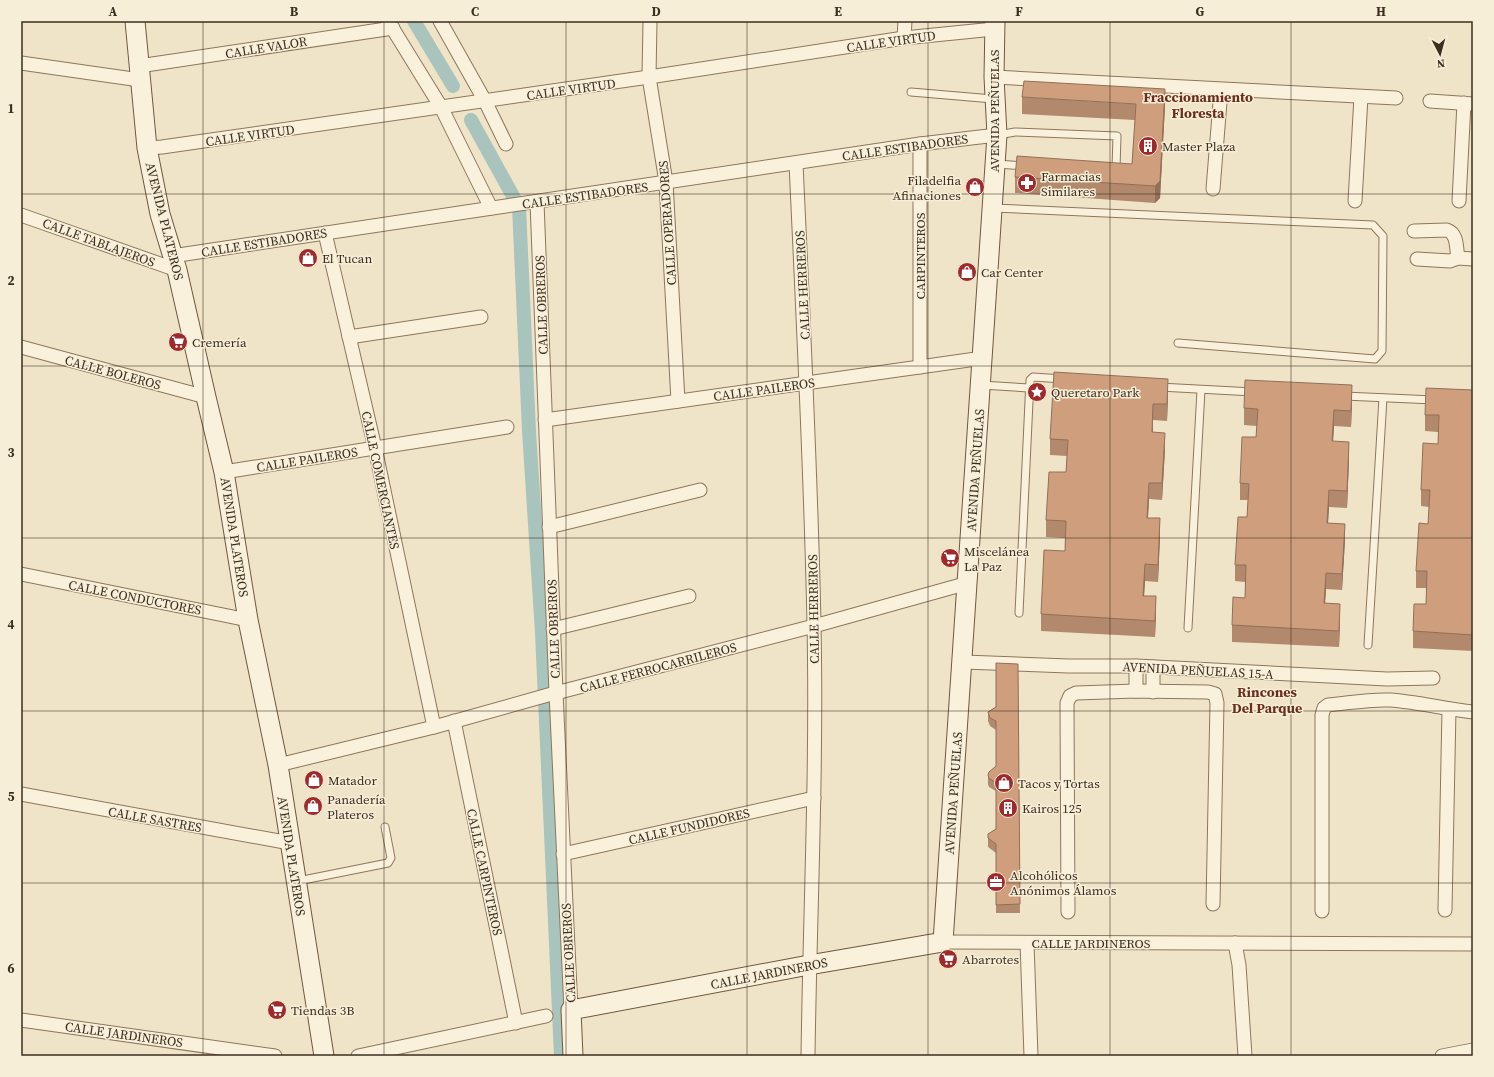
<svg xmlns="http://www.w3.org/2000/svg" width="1494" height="1077" font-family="'Source Serif 4',serif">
<rect width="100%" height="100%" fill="#f0e4c8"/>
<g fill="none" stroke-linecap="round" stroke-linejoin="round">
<g stroke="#a9c4bc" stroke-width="14">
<path d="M414,21L453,86"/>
<path d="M471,120L519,207L529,431L542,633L561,1056"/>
</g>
<defs>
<g id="lane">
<path d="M911,92L993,99"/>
<path d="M998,135L1015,132L1117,136L1116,168H1112"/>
<path d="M996,164L1025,166"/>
<path d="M993,208L1373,225L1383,236L1382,351L1375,359L1178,343"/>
<path d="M981,385L1029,388"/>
<path d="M1159,387L1254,392"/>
<path d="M1344,396L1434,400"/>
<path d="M1019,613L1030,380L1033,377L1063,379"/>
<path d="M1188,628L1201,390"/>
<path d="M1368,645L1383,398"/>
<path d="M298,881L388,863L391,858L385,827"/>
</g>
<g id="street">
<path d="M388,21L441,107L491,208"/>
<path d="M440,21L485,101L506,144"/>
<path d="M650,21L649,77L666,182L678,401"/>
<path d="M904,38L905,21"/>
<path d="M21,63L140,80"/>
<path d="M139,66L393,28"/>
<path d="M994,77L1396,98"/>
<path d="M1430,101L1473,104"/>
<path d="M147,148L162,147L649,77L904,38L994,29"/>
<path d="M796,163C803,317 811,471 814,625C817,769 810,912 808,1056"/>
<path d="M1213,189L1221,90"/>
<path d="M1355,201L1361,97"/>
<path d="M1459,201L1464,103"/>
<path d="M537,202L556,693L571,1010"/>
<path d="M21,215L177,270"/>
<path d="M1414,231L1447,230C1458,234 1456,248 1458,258"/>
<path d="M325,233L375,448L434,727"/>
<path d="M172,256L920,144L997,135"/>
<path d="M1417,259L1450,261L1458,258L1473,259"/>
<path d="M349,337L481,317"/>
<path d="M21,347L206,397"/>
<path d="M920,367V144"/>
<path d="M545,420L983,358"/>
<path d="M224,472L507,427"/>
<path d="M549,527L700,490"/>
<path d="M21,574L248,620"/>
<path d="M553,629L689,596"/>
<path d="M963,662L1068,666H1136L1387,679L1433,678"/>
<path d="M1153,667V692"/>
<path d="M1136,691V666"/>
<path d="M454,721L516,1023"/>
<path d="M278,765L434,727L548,695L814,626L968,583"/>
<path d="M21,794L290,843"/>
<path d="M563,854L814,798"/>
<path d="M1445,910L1449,709"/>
<path d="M1322,911V715L1324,708L1328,705C1349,703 1370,699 1390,700C1418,702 1445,709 1473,712"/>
<path d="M1068,912L1067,703L1070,696L1076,693L1136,691L1208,692L1215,694L1217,703L1213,904"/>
<path d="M943,942L1473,944"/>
<path d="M1027,943L1031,1056"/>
<path d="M1235,943L1239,965L1245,1056"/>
<path d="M21,1020L275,1056"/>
<path d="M358,1056L546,1016"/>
<path d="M1442,1056L1473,1050"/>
</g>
<g id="secondary">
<path d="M135,21L147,148L160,214L177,270L206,397L224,472L248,620L278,765L324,1056"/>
<path d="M573,1056L571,1010L809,965L943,942L997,135L994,77L995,21"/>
</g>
</defs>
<use href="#lane" stroke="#8d765c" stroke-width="9"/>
<use href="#street" stroke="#8d765c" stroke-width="15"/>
<use href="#secondary" stroke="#6f573f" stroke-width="21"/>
<use href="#lane" stroke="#faf1dc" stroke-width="7"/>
<use href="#street" stroke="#faf1dc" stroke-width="13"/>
<use href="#secondary" stroke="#faf1dc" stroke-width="19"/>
</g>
<g fill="#b2896c">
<path d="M1022,97L1165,106L1160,198L1155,203L1015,193V177L1132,164L1135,120L1022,114Z"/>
<path d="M1473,390V651L1413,648V631L1426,604L1427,588H1416V571L1428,524L1429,507L1421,506V490L1438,444V432L1425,431V415Z"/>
<path d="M1168,395L1167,421L1153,420V432L1165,449L1162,500L1149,499L1148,518L1160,535L1158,582L1145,581L1144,596L1156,613L1155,637L1041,631V614L1065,551V538L1046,537V520L1066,472L1067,456L1050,455V439Z"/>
<path d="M1352,402L1351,427L1334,426L1333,441L1349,459L1347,508L1329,507L1328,523L1345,540L1342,590L1326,589L1325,603L1340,621L1339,647L1232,642V625L1245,598V582L1235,581V565L1247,517L1248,500H1240V483L1256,437L1257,426L1244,425V408Z"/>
<path d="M1018,664L1020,913H996V853L988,847V834L996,829V791L989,787L988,784V775L996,766V730L990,726L988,721V712L996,707Z"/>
</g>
<g fill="#916f58">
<path d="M1165,89V106L1160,198L1155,203V186Z"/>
<path d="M1168,379V395L1167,421V404Z"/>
<path d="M1352,385V402L1351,427V411Z"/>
<path d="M1153,404V420L1152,448V432Z"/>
<path d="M1334,410V426L1332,458V441Z"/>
<path d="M1165,433V449L1162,500V483Z"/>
<path d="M1349,442V459L1347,508V491Z"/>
<path d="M1149,483V499L1147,534V518Z"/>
<path d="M1329,490V507L1327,540V523Z"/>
<path d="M1160,518V535L1158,582V565Z"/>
<path d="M1345,524V540L1342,590V574Z"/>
<path d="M1145,564V581L1143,612V596Z"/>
<path d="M1326,573V589L1324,620V603Z"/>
<path d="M1156,596V613L1155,637V621Z"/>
<path d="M1340,604V621L1339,647V631Z"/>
</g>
<g fill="#cf9f7d" stroke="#916f58">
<path d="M1024,81L1165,89L1160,181L1155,186L1015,177L1017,156L1132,164L1136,104L1022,97Z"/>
<path d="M1054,372L1168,379L1167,404H1153L1152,432L1165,433L1162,483H1149L1147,518H1160L1158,565L1145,564L1143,596H1156L1155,621L1041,614L1044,550L1065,551L1066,521L1046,520L1049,472H1066L1068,440L1050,439Z"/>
<path d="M1245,380L1352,385L1351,411L1334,410L1332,441L1349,442L1347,491L1329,490L1327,523L1345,524L1342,574L1326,573L1324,603L1340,604L1339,631L1232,625L1233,597L1245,598L1246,565H1235L1238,517H1247L1249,484L1240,483L1242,437H1256L1258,409L1244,408Z"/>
<path d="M1426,388L1473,390V635L1413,631L1414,604H1426L1427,571H1416L1419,523L1428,524L1430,490H1421L1423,443L1438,444L1439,415H1425Z"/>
<path d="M996,663L1018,664L1020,904L996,905V844L988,838V834L996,829V783L989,778L988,775L989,772L996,766V721L990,718L988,712L996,707Z"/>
</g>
<path fill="none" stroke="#3d2e20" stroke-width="1" stroke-opacity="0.55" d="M203,21V1056M384,21V1056M566,21V1056M747,21V1056M928,21V1056M1110,21V1056M1291,21V1056M21,194H1473M21,366H1473M21,538H1473M21,711H1473M21,883H1473"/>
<defs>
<symbol id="building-disc" viewBox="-11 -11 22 22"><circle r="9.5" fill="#9e2a2b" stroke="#f7eed8"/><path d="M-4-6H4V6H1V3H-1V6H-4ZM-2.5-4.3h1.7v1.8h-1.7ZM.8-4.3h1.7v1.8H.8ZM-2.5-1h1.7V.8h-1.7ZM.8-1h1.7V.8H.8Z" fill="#fff"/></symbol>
<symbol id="pharmacy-disc" viewBox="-11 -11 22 22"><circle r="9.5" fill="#9e2a2b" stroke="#f7eed8"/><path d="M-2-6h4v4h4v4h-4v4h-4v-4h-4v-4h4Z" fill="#fff"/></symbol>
<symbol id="shop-disc" viewBox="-11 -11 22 22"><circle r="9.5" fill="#9e2a2b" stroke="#f7eed8"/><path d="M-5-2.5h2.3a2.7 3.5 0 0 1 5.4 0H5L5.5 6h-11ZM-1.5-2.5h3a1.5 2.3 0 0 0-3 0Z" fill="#fff"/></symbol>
<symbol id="supermarket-disc" viewBox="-11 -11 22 22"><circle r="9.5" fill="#9e2a2b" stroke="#f7eed8"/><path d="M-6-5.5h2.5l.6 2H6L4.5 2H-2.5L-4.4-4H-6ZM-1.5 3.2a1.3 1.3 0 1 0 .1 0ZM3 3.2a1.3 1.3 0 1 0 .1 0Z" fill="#fff"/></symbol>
<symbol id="sight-disc" viewBox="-11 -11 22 22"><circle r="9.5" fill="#9e2a2b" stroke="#f7eed8"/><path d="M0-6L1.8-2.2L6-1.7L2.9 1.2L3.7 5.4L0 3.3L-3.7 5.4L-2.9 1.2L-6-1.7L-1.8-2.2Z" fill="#fff"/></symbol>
<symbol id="office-disc" viewBox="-11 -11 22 22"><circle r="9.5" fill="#9e2a2b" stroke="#f7eed8"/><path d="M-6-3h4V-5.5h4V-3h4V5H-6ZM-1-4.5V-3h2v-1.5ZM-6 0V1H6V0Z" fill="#fff"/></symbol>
</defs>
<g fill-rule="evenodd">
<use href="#building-disc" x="1137" y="135" width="22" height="22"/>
<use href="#pharmacy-disc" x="1016" y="172" width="22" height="22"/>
<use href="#shop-disc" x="964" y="176" width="22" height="22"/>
<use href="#shop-disc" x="297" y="247" width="22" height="22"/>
<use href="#shop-disc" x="956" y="261" width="22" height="22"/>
<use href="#supermarket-disc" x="167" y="331" width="22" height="22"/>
<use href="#sight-disc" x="1026" y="381" width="22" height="22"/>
<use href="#supermarket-disc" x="939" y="547" width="22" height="22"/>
<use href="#shop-disc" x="303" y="769" width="22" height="22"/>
<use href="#shop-disc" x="993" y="772" width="22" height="22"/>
<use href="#shop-disc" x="302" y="795" width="22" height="22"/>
<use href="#building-disc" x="997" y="797" width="22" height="22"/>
<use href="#office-disc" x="985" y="871" width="22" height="22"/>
<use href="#supermarket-disc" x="937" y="948" width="22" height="22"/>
<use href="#supermarket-disc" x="266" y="999" width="22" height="22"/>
</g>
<g text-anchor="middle" stroke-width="3" stroke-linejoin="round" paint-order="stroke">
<g font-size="13" fill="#3d2e20" stroke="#f7eed8">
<text transform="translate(891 41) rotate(-8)" y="5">CALLE VIRTUD</text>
<text transform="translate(266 47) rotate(-9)" y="5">CALLE VALOR</text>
<text transform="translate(571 89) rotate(-8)" y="5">CALLE VIRTUD</text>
<text transform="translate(994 111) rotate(-90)" y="5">AVENIDA PEÑUELAS</text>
<text transform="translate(250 135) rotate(-8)" y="5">CALLE VIRTUD</text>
<text transform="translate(905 147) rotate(-8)" y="5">CALLE ESTIBADORES</text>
<text transform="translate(585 195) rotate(-8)" y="5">CALLE ESTIBADORES</text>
<text transform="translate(165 221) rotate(76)" y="5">AVENIDA PLATEROS</text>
<text transform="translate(667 223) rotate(-94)" y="5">CALLE OPERADORES</text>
<text transform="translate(99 242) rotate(20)" y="5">CALLE TABLAJEROS</text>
<text transform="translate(264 242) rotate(-9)" y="5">CALLE ESTIBADORES</text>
<text transform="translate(920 256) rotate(-90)" y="5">CARPINTEROS</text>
<text transform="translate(802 285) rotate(-93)" y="5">CALLE HERREROS</text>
<text transform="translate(541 305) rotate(-92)" y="5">CALLE OBREROS</text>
<text transform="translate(113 372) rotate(15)" y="5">CALLE BOLEROS</text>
<text transform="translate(764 389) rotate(-8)" y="5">CALLE PAILEROS</text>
<text transform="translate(307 459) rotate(-9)" y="5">CALLE PAILEROS</text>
<text transform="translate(975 470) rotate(-86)" y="5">AVENIDA PEÑUELAS</text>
<text transform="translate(381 480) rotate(78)" y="5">CALLE COMERCIANTES</text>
<text transform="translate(235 537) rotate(81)" y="5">AVENIDA PLATEROS</text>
<text transform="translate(135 597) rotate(11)" y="5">CALLE CONDUCTORES</text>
<text transform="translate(813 609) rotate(-91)" y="5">CALLE HERREROS</text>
<text transform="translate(553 629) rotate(-92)" y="5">CALLE OBREROS</text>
<text transform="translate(658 667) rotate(-15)" y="5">CALLE FERROCARRILEROS</text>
<text transform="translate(1198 670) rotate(3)" y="5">AVENIDA PEÑUELAS 15-A</text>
<text transform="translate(953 793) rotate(-86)" y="5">AVENIDA PEÑUELAS</text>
<text transform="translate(155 819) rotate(10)" y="5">CALLE SASTRES</text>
<text transform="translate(689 826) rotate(-13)" y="5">CALLE FUNDIDORES</text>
<text transform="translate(292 856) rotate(81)" y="5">AVENIDA PLATEROS</text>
<text transform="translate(485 872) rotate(78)" y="5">CALLE CARPINTEROS</text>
<text x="1091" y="948">CALLE JARDINEROS</text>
<text transform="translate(568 953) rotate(-93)" y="5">CALLE OBREROS</text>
<text transform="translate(769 973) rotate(-11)" y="5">CALLE JARDINEROS</text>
<text transform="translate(124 1034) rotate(8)" y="5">CALLE JARDINEROS</text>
</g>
<g font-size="13" fill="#3d2e20" stroke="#f7eed8" text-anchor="start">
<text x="1162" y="151">Master Plaza</text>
<text x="1041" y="181">Farmacias<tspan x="1041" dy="15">Similares</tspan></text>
<text x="961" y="185" text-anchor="end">Filadelfia<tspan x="961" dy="15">Afinaciones</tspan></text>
<text x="322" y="263">El Tucan</text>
<text x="981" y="277">Car Center</text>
<text x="192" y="347">Cremería</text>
<text x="1051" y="397">Queretaro Park</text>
<text x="964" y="556">Miscelánea<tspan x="964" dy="15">La Paz</tspan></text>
<text x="328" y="785">Matador</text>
<text x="1018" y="788">Tacos y Tortas</text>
<text x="327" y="804">Panadería<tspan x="327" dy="15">Plateros</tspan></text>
<text x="1022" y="813">Kairos 125</text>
<text x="1010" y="880">Alcohólicos<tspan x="1010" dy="15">Anónimos Álamos</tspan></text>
<text x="962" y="964">Abarrotes</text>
<text x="291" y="1015">Tiendas 3B</text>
</g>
<g font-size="14" font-weight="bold" fill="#6b2e1e" stroke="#f7eed8">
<text x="1198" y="102">Fraccionamiento<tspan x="1198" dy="16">Floresta</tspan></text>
<text x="1267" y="697">Rincones<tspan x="1267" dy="16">Del Parque</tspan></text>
</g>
</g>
<rect width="1494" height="1077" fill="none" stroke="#f7eed8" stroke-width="44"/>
<g transform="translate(1440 54) rotate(174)" stroke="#f7eed8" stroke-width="3" paint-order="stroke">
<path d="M0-3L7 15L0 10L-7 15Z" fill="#3d2e20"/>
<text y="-6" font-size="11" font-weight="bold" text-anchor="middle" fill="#3d2e20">N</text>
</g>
<rect x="22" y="22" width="1450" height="1033" fill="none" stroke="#3d2e20" stroke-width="1.5"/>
<g font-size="13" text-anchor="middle" font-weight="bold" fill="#3d2e20">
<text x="113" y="16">A</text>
<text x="294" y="16">B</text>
<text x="475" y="16">C</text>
<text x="656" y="16">D</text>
<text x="838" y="16">E</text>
<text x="1019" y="16">F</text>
<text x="1200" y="16">G</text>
<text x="1381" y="16">H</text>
<text x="11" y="113">1</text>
<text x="11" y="285">2</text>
<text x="11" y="457">3</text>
<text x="11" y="629">4</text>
<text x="11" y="801">5</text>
<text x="11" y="973">6</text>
</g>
</svg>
